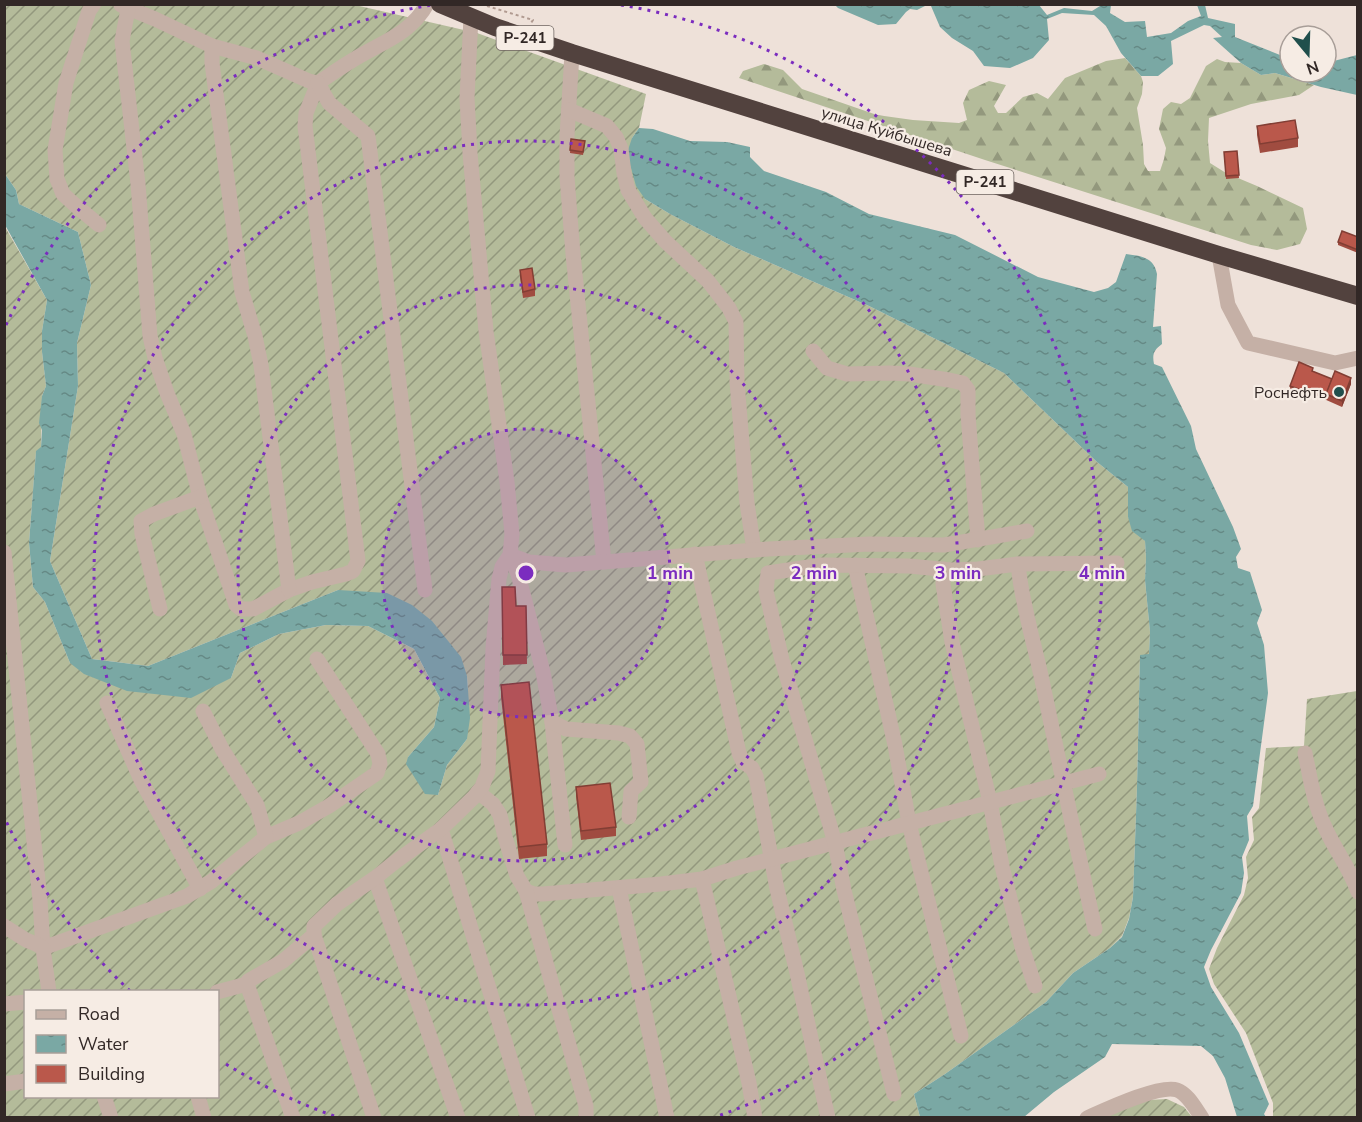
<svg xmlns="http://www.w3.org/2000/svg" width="1362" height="1122" font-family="'Nunito Sans',sans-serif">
<defs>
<pattern id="forest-firs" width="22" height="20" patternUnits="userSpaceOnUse" patternTransform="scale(1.5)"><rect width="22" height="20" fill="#b4bb9a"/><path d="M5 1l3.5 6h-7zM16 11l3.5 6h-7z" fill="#93987d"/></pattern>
<pattern id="garden-furrows" width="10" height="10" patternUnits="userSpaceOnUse" patternTransform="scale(1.5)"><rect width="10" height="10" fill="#b4bb9a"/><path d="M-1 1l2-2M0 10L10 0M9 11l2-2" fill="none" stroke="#93987d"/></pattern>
<pattern id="water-ripples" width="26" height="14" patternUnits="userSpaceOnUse" patternTransform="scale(1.5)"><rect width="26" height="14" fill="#7aa8a4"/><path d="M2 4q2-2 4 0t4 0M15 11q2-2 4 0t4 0" fill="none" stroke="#658985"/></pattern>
</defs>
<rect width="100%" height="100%" fill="#eee1d9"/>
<path fill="url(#forest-firs)" d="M1125,58L1141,76L1143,82L1142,94L1137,108L1143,145L1144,164L1148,171H1160L1164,159L1166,148L1159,129L1163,109L1171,102L1181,104L1190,98L1206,66L1217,59L1225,62L1241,63L1261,75L1275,73L1314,85L1299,95L1251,104L1209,118L1208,141L1210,163L1226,173L1257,186L1303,208L1307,229L1300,244L1277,250L1251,245L985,160L739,78L743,71L764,64L783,70L802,89L877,115L913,120L959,123L967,120L963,103L969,90L989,81L1006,85L994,106L998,113H1006L1023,97L1037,93L1048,99L1065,78L1106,61Z"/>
<g fill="url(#garden-furrows)" fill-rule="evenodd">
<path d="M5,5H355L477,33L646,94L639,128L632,138L645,199L670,214L734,247L869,306L1004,373L1097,462L1128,487V517L1145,541L1146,558L1145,580L1150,632L1149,655H1140L1137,787L1133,897L1129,918L1122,936L1110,948L1073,973L1046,1002L945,1074L914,1094L920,1117H5L4,225L47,300L42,331V352L46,386L42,396L41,448L36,452L29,543L33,587L45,602L70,663L231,678L240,653L279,634L326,625L368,626L414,649L440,698L434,727L408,757L438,795L447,765L467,739L468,696L467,676L338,590L148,666L92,659L50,561L78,386L77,343L91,285L78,232L19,204L16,190L5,174ZM26,992H218V1096H26Z"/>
<path d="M1357,691V1117H1273V1103L1246,1033L1214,984L1209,969L1217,948L1244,895L1248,878L1246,857L1254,840L1252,817L1259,808L1266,748L1304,746L1307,699Z"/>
<path d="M1167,1099L1184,1107L1192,1117L1095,1118L1130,1101Z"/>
</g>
<g fill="url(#water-ripples)">
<path d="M835,5H1039L1047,15L1064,8L1092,11L1100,6L1099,5H1111L1110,13L1125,22L1145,21L1147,37L1171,33L1188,21L1201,16L1197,5H1205L1208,18L1235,24V37L1290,59V72H1326V63L1357,55V95L1321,87L1275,73L1261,75L1241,63L1213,38L1222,37L1210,26L1204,25L1171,41L1173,64L1158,76H1141L1121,53L1106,26L1094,15L1062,13L1047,19L1049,40L1033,58L1010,68L984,66L973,51L952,38L940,27L931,6L927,5L917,10L910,9L906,12L896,24L878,25L838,8Z"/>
<path d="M639,128L653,129L690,141L727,142L750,147V157L764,171L826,192L869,214L955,235L1038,277L1094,292L1108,288L1116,282L1126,254C1141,256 1154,257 1157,274L1153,327L1161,326L1162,344C1154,350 1152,354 1154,364L1162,367L1191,426L1196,449L1233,527L1241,549L1236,557L1238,568L1250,572L1262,610L1257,623L1264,645L1268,693L1253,806L1247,816L1249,840L1242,857L1244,873L1241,893L1211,950L1204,967L1211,987L1239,1033L1269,1104L1264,1114L1266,1117H1237L1225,1078L1213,1056L1201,1046L1112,1044L1105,1057L1054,1092L1024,1117H920L914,1094L945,1074L1046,1002L1073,973L1110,948L1122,937L1129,919L1133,897L1137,787L1140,655L1149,654L1150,632L1145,580L1146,558L1145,541L1132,531L1128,517V487L1097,462L1004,373L869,306L734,247L670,214L645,199L636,186L627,153L632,138Z"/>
<path d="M5,174L16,190L19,204L78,232L91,285L77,343L78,386L50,561L92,659L148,666L338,590L387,593L412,605L432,621L461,657L467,676L470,718L467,739L447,765L438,795L425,794L406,764L408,757L434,727L440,698L414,649L368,626L326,625L279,634L240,653L231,678L191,698L127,691L84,674L70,663L45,602L33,587L29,543L36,451L41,447L42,430L39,423L42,396L46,386L42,352V331L47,300L5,225Z"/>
</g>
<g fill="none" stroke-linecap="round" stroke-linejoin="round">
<path stroke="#b09a90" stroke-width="2" stroke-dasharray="3 3" stroke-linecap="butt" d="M487,6L533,20L531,23"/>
<g stroke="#c5b0a6" stroke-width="15">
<path d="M94,4L89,11L66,83L55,150L57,179L63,194L75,205L99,225"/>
<path d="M121,5L155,19L212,46L257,58L309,81L318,83C330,75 341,67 353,60C380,43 411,34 427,4"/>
<path d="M128,9L122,41L138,184L150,336L155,358L167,393L184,434L200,497L236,605L241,609H253L289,590L312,582L346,574L353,571L358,561L305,126L306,113L318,83"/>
<path d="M212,46V63L242,292L255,336L261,365L289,590"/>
<path d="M572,53L567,136V177L573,254L604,562"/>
<path d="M318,83L329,103L368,136L425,590"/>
<path d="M569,110L607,126L616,137L621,149L624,173L628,190L645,218L665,241L708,281L729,308L736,322L737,382L747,503L754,550"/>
<path d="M1219,255L1228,305L1248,343L1335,363L1358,358"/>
<path d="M813,351L827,368L847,374L890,373L909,374L949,380L963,383L968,390V415L978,540"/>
<path d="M4,552L40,900L43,948L187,896L212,881L266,837L299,823L329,806L377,773L380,764L378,754L317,659"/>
<path d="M695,554L739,753L743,762L752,768L756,776L777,889L797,973L828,1118"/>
<path d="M510,555L529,562L566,565L768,549L870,544L944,545L1027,531"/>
<path d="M510,555L518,574L543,672L552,722L565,845"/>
<path d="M1018,564C1022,607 1036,648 1044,690C1061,770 1077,850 1095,929"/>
<path d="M855,565L895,745L909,823L961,1036"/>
<path d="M944,569L943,584L952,642L990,802L1002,866L1022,947L1035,986"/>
<path d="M160,609L142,534L141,521L154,514L200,497"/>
<path d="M107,703L141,780L200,889"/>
<path d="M203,711L222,749L257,805L266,837"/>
<path d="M552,722L566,729L619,733L630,736L637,744L641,782L631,791L629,817"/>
<path d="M1305,753C1310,777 1314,803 1324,825C1334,849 1350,868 1358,892"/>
<path d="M478,792L493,804L500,815L505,837L517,876L526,891L534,894H543L661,884L702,879L737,868L1099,774"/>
<path d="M441,829L528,1118"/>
<path d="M375,878L458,1118"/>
<path d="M702,879L749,1083L755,1118"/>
<path d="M619,888L667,1118"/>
<path d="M526,891L586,1106V1118"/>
<path d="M4,926L26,940L36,944L43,948L49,992"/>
<path d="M314,935L374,1118"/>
<path d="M247,984L293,1118"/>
<path d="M217,992L247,984L248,981L283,961L314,935V926L337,904L375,878L395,862L441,829L474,797L482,787L488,771L493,648L499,579L502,567L510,555L512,534L507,482L486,331L470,153L467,98L471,17"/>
<path d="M4,1004L26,1002"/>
<path d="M4,1084L26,1081"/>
<path d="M894,1094L844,890L835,843L782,660L766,591L768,573L822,565L909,566L951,570L978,569L1018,564L1117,563"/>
<path d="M104,1096L111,1118"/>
<path d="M198,1096L204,1118"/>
<path d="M1087,1118C1105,1110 1160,1084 1177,1090C1188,1094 1195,1108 1202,1118"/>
</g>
<path stroke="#52423e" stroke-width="18" d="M440,4L495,27L572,53L1219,255L1358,296"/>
</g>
<g fill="#a04c40">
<path d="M1257,126L1298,138V147L1260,153L1257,135Z"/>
<path d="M571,139L585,144L583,155L570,153Z"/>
<path d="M1237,151L1239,178L1226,179L1224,152Z"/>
<path d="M1358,237V253L1338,245V242Z"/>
<path d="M520,270L535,289V296L523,298L520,276Z"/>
<path d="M1313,372L1332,379L1351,384L1342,407L1306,391L1304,394L1290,389V386Z"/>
<path d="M502,587L516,606H526L527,664L503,665Z"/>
<path d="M501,685L547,844V856L519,859L501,697Z"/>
<path d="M576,787L616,827V836L581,840L576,796Z"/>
</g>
<path fill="#823e34" d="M1351,378V384L1342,407V401Z"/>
<g fill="#ba584b" stroke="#823e34" stroke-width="1.5">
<path d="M1295,120L1298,138L1260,144L1257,126Z"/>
<path d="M571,139L585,141L583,152L570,150Z"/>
<path d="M1237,151L1239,175L1226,176L1224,152Z"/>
<path d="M1342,231L1358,237V250L1338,242Z"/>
<path d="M532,268L535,289L523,292L520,270Z"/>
<path d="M1299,362L1313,368L1312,371L1332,379L1326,396L1306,388L1304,391L1290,386Z"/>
<path d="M1335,371L1351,378L1342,401L1326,394Z"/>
<path d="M502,587H515L516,606H526L527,655H503Z"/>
<path d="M529,682L547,844L519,847L501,685Z"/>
<path d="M610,783L616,827L581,831L576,787Z"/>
</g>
<circle cx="526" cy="573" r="144" fill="#7b2cbf" fill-opacity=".12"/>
<g fill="none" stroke="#7b2cbf" stroke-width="3" stroke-dasharray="3 6">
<circle cx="526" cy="573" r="144"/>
<circle cx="526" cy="573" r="288"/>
<circle cx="526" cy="573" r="432"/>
<path d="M334 1116A576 576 0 0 1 221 1061M130 991A576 576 0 0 1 6 821M6 325A576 576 0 0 1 431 5M621 5A576 576 0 0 1 718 1116"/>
</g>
<circle fill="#204f4c" stroke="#f6ece4" stroke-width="2" cx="1339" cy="392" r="6"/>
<g text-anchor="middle" stroke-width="4.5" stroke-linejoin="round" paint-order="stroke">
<g fill="#f6ece4" stroke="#6d635f" stroke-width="1.5">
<rect x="496.5" y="26" width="57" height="24" rx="4.5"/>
<rect x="956.5" y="170" width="57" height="24" rx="4.5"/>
</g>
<g font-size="15" font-weight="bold" fill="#322826">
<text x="525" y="43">Р-241</text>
<text x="985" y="187">Р-241</text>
</g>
<g font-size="16" fill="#322826" stroke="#f6ece4">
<text transform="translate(887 131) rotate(17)" y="6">улица Куйбышева</text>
</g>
<g font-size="16" fill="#322826" stroke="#f6ece4" text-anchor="end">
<text x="1327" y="398">Роснефть</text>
</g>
</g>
<circle cx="526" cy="573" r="9" fill="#7b2cbf" stroke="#f6ece4" stroke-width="3"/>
<g font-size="18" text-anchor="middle" font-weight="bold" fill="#7b2cbf" stroke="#f6ece4" stroke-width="4.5" stroke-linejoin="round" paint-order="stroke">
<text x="670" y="579">1 min</text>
<text x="814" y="579">2 min</text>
<text x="958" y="579">3 min</text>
<text x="1102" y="579">4 min</text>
</g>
<rect width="1362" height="1122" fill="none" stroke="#322826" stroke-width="12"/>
<rect x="24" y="990" width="195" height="108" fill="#f6ece4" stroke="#a89e98" stroke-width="1.5"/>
<rect x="36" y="1010" width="30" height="9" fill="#c5b0a6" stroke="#a89e98" stroke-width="1.5"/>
<text x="78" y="1020" font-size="18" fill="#322826">Road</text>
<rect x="36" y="1035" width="30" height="18" fill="url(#water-ripples)" stroke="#a89e98" stroke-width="1.5"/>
<text x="78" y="1050" font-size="18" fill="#322826">Water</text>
<rect x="36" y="1065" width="30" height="18" fill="#ba584b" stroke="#a89e98" stroke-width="1.5"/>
<text x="78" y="1080" font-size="18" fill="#322826">Building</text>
<g transform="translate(1308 54) rotate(161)"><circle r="28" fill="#f6ece4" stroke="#a89e98" stroke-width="1.5"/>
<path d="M0-4.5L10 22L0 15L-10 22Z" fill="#204f4c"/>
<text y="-9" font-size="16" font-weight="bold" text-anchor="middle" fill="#322826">N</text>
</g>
</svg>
